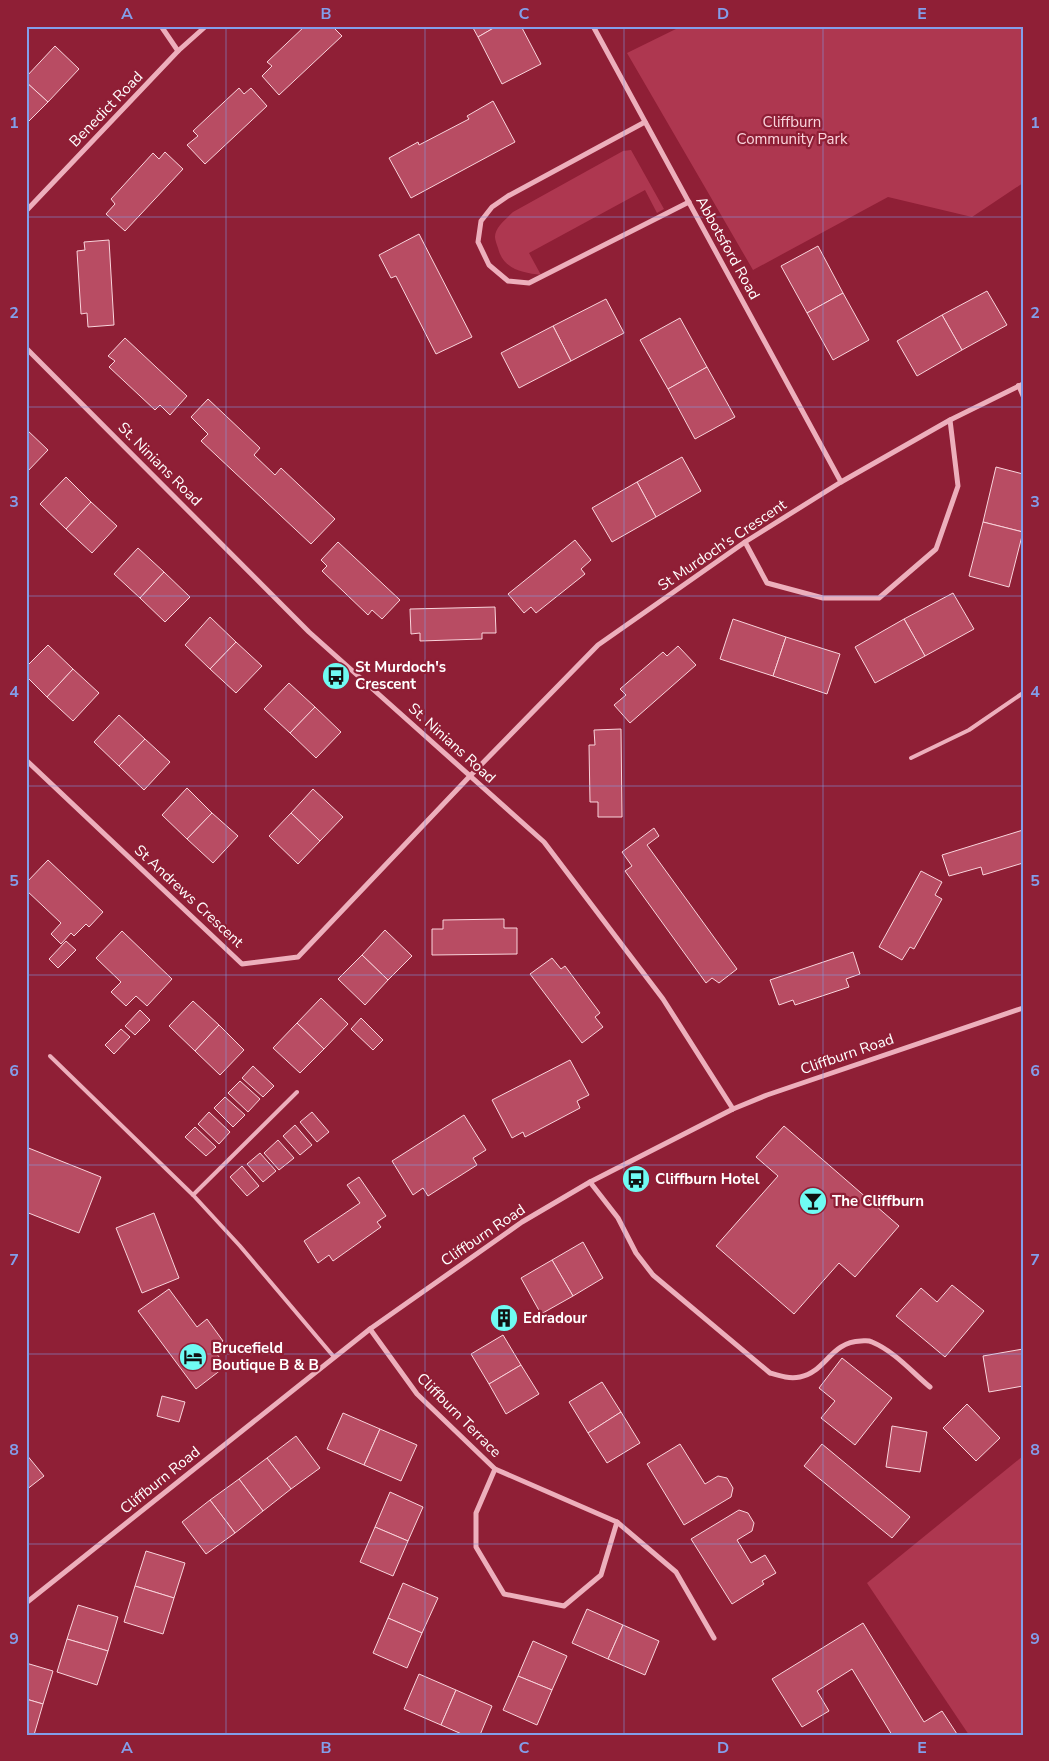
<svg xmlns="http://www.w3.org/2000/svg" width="1049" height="1761" font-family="'Nunito Sans',sans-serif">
<rect width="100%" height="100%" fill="#8f1f36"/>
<g fill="#ae3750">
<path d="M682,26H1023V183L972,217L888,197L753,270L627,53Z"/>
<path d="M631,150L664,209L657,213L645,190L529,253L541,275C522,273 503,269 498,248C497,245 495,240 495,237C495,227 506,219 513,212L623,151Z"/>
<path d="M1023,1456V1735H969L867,1583Z"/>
</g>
<g fill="#b84c63" stroke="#f9d4dc">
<path d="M305,26H332L342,36L279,95L262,76L272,66L267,62Z"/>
<path d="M472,26H497L478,37Z"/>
<path d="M497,26H521L541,64L502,84L478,37Z"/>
<path d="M55,46L79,69L48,102L26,82V77Z"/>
<path d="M26,82L48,102L26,124Z"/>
<path d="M239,88L244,94L251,88L267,106L205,164L187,145L198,136L193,131Z"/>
<path d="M493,101L515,142L411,198L389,158L418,142L419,145L469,119L467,116Z"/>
<path d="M165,152L183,169L125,231L106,214L115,204L111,199L153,153L159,159Z"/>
<path d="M419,234L472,337L436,354L396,276L391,278L379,255Z"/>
<path d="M109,240L114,325L88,327L87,313L81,314L77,251L85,250L84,242Z"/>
<path d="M818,246L843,293L807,313L781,266Z"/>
<path d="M987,291L1007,325L962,350L942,315Z"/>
<path d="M843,293L869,340L833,360L807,313Z"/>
<path d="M606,299L624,333L571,361L553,326Z"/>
<path d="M942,315L962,350L917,376L897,341Z"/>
<path d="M680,318L707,367L668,389L640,340Z"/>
<path d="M553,326L571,361L519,388L501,353Z"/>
<path d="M125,338L187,396L170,415L160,405L155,410L109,367L115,361L108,356Z"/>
<path d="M707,367L735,417L695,439L668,389Z"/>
<path d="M208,399L260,448L254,455L275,475L281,468L335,519L311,544L201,441L208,434L191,417Z"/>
<path d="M26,429L48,450L26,473Z"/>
<path d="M682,457L701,491L656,517L637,482Z"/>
<path d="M996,467L1023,474V532L983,522Z"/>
<path d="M66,477L91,502L66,529L40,504Z"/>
<path d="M637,482L656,517L612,542L592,508Z"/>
<path d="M91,502L117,526L92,553L66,529Z"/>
<path d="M983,522L1023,532L1009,587L969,576Z"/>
<path d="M575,540L591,560L581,569L585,574L536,613L531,607L524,613L508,594Z"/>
<path d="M338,542L400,600L382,619L372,610L368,615L322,571L327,566L321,560Z"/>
<path d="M138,548L164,572L140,598L114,574Z"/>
<path d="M164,572L190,597L165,622L140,598Z"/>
<path d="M953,593L974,629L925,656L904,619Z"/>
<path d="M495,607L496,633H482V639L420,641V633L411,634L410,609Z"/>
<path d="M210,617L236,642L210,669L185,645Z"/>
<path d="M733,619L786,637L773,676L720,659Z"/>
<path d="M904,619L925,656L875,683L855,647Z"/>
<path d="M786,637L840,654L827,694L773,676Z"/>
<path d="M236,642L262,666L236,693L210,669Z"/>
<path d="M48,645L73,669L47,697L26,676V667Z"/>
<path d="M678,646L696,665L630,723L614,705L626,695L620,689L663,652L667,656Z"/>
<path d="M73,669L99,693L73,721L47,697Z"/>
<path d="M289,683L315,707L290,733L264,709Z"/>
<path d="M315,707L341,732L316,758L290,733Z"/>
<path d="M119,715L145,739L119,766L94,742Z"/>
<path d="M621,729L622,817H598V802H590L589,745H595L594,730Z"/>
<path d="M145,739L170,762L144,790L119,766Z"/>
<path d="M187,788L212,813L187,839L162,815Z"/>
<path d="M313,789L343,817L320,841L291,813Z"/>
<path d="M212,813L238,836L213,863L187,839Z"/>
<path d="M291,813L320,841L298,864L269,836Z"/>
<path d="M654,828L659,836L647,845L737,969L719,983L712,978L706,983L625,871L632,866L622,852Z"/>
<path d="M1023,830V863L983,875L981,867L949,876L942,855Z"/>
<path d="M48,860L103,912L89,927L86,924L74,936L71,933L61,944L51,934L61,923L26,890V883Z"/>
<path d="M921,871L942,882L935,895L942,899L914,949L910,947L902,960L879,947Z"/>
<path d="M504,919V928H517V954L432,955V929H443V920Z"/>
<path d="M385,930L412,956L388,980L362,955Z"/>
<path d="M122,931L172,979L147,1006L136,996L126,1006L111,992L121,982L96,958Z"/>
<path d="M66,941L76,950L58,968L49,959Z"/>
<path d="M853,952L860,974L846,979L849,987L795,1005L793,1000L779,1005L770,980Z"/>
<path d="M362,955L388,980L365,1005L338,979Z"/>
<path d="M552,958L561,969L565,966L600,1013L595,1017L603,1027L582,1043L530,974Z"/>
<path d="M321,998L348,1024L324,1049L297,1023Z"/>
<path d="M193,1001L219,1025L195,1051L169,1026Z"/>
<path d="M140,1010L150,1020L135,1035L125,1026Z"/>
<path d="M361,1018L383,1040L373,1050L351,1029Z"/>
<path d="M297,1023L324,1049L300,1073L273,1048Z"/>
<path d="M219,1025L244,1050L220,1075L195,1051Z"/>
<path d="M121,1029L130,1037L114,1054L105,1045Z"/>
<path d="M570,1060L589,1095L577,1101L580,1108L525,1137L523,1132L512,1138L492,1100Z"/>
<path d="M253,1066L274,1086L263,1097L242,1078Z"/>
<path d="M240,1081L260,1099L248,1112L228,1093Z"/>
<path d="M225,1097L245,1115L233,1127L214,1108Z"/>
<path d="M209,1112L230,1132L219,1144L198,1124Z"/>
<path d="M312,1112L329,1132L317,1142L300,1122Z"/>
<path d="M464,1115L486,1150L473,1158L477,1165L428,1196L423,1188L413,1195L392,1161Z"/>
<path d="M295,1125L312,1145L300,1155L283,1136Z"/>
<path d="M784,1126L899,1226L855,1277L839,1263L794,1314L716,1246L778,1176L756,1157Z"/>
<path d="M195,1127L216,1147L206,1156L185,1137Z"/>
<path d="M278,1140L294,1158L279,1170L264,1153Z"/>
<path d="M26,1147L101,1177L79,1233L26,1212Z"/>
<path d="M260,1153L276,1171L263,1182L247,1164Z"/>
<path d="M242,1166L259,1186L247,1196L230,1177Z"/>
<path d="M359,1177L386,1216L377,1222L381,1227L333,1261L329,1255L318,1263L304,1241L360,1203L347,1185Z"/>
<path d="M154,1213L179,1278L142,1293L116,1228Z"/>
<path d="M583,1242L603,1278L573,1296L552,1260Z"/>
<path d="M552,1260L573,1296L541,1314L521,1278Z"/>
<path d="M952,1285L984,1311L945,1357L896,1316L921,1288L937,1302Z"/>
<path d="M169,1289L197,1327L207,1319L223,1341L213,1349L226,1366L196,1389L138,1311Z"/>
<path d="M507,1306L516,1320L500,1330L492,1315Z"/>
<path d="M503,1335L521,1365L489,1384L471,1354Z"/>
<path d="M1023,1349V1386L989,1392L983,1356Z"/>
<path d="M842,1358L892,1398L855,1445L821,1418L835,1401L819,1388Z"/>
<path d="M521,1365L539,1394L506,1414L489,1384Z"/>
<path d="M602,1382L621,1412L588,1433L569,1402Z"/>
<path d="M162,1396L185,1402L179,1422L157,1416Z"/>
<path d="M967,1404L1000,1438L976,1461L943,1428Z"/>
<path d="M621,1412L640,1443L607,1463L588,1433Z"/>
<path d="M343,1413L380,1429L364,1465L327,1449Z"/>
<path d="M892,1426L927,1432L920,1472L886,1467Z"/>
<path d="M380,1429L417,1445L401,1481L364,1465Z"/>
<path d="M296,1436L320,1468L291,1489L267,1458Z"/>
<path d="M680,1444L705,1484L718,1476L727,1478L733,1488L731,1497L684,1525L647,1464Z"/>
<path d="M822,1444L910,1517L892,1538L804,1466Z"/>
<path d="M26,1454L44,1476L26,1490Z"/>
<path d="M267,1458L291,1489L263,1511L239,1479Z"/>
<path d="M239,1479L263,1511L235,1533L210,1500Z"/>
<path d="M390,1492L423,1507L408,1541L375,1527Z"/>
<path d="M210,1500L235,1533L206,1554L182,1522Z"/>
<path d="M739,1510L748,1513L754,1523L752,1531L737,1540L751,1563L765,1555L776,1573L762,1581L764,1584L732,1604L691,1539Z"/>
<path d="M375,1527L408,1541L393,1576L360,1562Z"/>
<path d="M146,1551L185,1563L174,1598L135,1586Z"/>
<path d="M403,1583L438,1598L422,1633L388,1618Z"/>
<path d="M135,1586L174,1598L163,1634L124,1622Z"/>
<path d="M78,1605L118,1617L108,1651L67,1639Z"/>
<path d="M587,1609L623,1625L608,1659L572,1643Z"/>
<path d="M388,1618L422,1633L407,1668L373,1653Z"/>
<path d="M863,1623L924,1722L942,1711L957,1734L892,1735L852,1669L817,1691L829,1711L802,1727L772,1679Z"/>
<path d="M623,1625L659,1641L645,1675L608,1659Z"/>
<path d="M67,1639L108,1651L97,1685L57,1672Z"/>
<path d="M533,1641L567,1656L552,1690L518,1676Z"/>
<path d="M26,1663L53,1671L43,1704L26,1699Z"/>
<path d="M419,1674L456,1690L441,1725L404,1709Z"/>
<path d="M518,1676L552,1690L537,1725L503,1710Z"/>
<path d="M456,1690L492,1706L480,1735H464L441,1725Z"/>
<path d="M26,1699L43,1704L34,1735H26Z"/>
</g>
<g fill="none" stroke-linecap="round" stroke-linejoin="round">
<g stroke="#edafbc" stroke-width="4">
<path d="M1018,385L1023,397"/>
<path d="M911,758L969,730L1023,693"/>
<path d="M50,1056L193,1195"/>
<path d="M297,1092L193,1195L240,1246L334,1357"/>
</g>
<g stroke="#edafbc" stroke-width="5">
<path d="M161,26L178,51"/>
<path d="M593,26L841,482"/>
<path d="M645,122L508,196L492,207L481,221L478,242L489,265L508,281L529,283L689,202"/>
<path d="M26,211L178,51L206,26"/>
<path d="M26,348L309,632L544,842L663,999L733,1109"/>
<path d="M745,542L767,583L823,598H879L936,549L958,486L950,420"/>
<path d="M26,760L242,964L298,957L470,776L598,645L745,542L841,482L950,420L1023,384"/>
<path d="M590,1182L618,1218L636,1253L653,1275L770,1373C780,1376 789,1379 800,1377C826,1372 830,1342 861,1341C865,1341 868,1340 872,1342C894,1351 912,1372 930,1387"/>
<path d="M370,1329L417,1394L495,1469L617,1522L676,1572L714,1638"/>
<path d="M495,1469L476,1513V1547L504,1594L564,1606L601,1575L617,1522"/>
<path d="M26,1603L370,1329L522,1222L590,1182L733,1109L767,1095L1023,1008"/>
</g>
</g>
<path fill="none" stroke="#839eea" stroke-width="1" stroke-opacity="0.55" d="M226,26V1735M425,26V1735M624,26V1735M823,26V1735M26,217H1023M26,407H1023M26,596H1023M26,786H1023M26,975H1023M26,1165H1023M26,1354H1023M26,1544H1023"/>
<defs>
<symbol id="bus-disc" viewBox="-11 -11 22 22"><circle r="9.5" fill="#6ffbf3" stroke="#8f1f36"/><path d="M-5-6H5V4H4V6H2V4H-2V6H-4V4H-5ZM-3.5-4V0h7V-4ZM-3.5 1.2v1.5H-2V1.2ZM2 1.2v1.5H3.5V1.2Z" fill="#111"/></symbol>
<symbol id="bar-disc" viewBox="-11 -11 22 22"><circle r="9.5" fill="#6ffbf3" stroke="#8f1f36"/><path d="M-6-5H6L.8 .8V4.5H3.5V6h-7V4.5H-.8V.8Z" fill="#111"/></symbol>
<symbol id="building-disc" viewBox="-11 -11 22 22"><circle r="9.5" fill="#6ffbf3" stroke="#8f1f36"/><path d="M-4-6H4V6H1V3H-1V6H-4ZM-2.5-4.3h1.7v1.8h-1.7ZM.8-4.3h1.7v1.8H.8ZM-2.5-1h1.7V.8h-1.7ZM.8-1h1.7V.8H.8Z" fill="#111"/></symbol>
<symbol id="hotel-disc" viewBox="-11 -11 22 22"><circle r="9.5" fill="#6ffbf3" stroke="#8f1f36"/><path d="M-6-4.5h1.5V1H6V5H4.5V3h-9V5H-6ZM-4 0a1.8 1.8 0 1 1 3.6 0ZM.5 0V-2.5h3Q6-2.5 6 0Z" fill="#111"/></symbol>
</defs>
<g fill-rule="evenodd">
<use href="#bus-disc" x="320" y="660" width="32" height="32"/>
<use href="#bus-disc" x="620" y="1163" width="32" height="32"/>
<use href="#bar-disc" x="797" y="1185" width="32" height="32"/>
<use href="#building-disc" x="488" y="1302" width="32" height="32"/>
<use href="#hotel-disc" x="177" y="1341" width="32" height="32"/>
</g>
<g text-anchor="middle" stroke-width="4.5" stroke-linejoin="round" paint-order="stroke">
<g font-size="15" fill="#fff" stroke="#8f1f36">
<text transform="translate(106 109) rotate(-46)" y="5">Benedict Road</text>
<text transform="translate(728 248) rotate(61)" y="5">Abbotsford Road</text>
<text transform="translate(160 464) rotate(45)" y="5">St. Ninians Road</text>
<text transform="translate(722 545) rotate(-34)" y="5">St Murdoch's Crescent</text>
<text transform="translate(452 743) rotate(42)" y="5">St. Ninians Road</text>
<text transform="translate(189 896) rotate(43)" y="5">St Andrews Crescent</text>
<text transform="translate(847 1054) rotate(-19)" y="5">Cliffburn Road</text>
<text transform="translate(483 1235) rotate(-34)" y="5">Cliffburn Road</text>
<text transform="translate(459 1415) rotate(45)" y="5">Cliffburn Terrace</text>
<text transform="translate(160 1480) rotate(-39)" y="5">Cliffburn Road</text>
</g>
<g font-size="15" fill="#f9d4dc" stroke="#8f1f36">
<text x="792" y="127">Cliffburn<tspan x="792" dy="17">Community Park</tspan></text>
</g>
<g font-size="15" font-weight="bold" fill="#fff" stroke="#8f1f36" text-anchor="start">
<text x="355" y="672">St Murdoch's<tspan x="355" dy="17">Crescent</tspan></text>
<text x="655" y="1184">Cliffburn Hotel</text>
<text x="832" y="1206">The Cliffburn</text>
<text x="523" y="1323">Edradour</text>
<text x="212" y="1353">Brucefield<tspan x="212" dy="17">Boutique B &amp; B</tspan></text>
</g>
</g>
<rect width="1049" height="1761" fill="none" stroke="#8f1f36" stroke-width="55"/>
<rect x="28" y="28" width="994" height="1706" fill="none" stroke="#839eea" stroke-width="2"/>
<g font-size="16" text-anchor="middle" font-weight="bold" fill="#839eea">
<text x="127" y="19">A</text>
<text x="326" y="19">B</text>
<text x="524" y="19">C</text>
<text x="723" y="19">D</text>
<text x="922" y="19">E</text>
<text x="14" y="128">1</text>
<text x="1035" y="128">1</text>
<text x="14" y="318">2</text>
<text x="1035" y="318">2</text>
<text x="14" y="507">3</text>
<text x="1035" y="507">3</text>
<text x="14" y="697">4</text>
<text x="1035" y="697">4</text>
<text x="14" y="886">5</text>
<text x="1035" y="886">5</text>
<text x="14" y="1076">6</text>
<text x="1035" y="1076">6</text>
<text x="14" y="1265">7</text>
<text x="1035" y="1265">7</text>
<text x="14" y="1455">8</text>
<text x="1035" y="1455">8</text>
<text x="14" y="1644">9</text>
<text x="1035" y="1644">9</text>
<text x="127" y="1753">A</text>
<text x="326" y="1753">B</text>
<text x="524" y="1753">C</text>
<text x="723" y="1753">D</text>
<text x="922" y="1753">E</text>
</g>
</svg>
